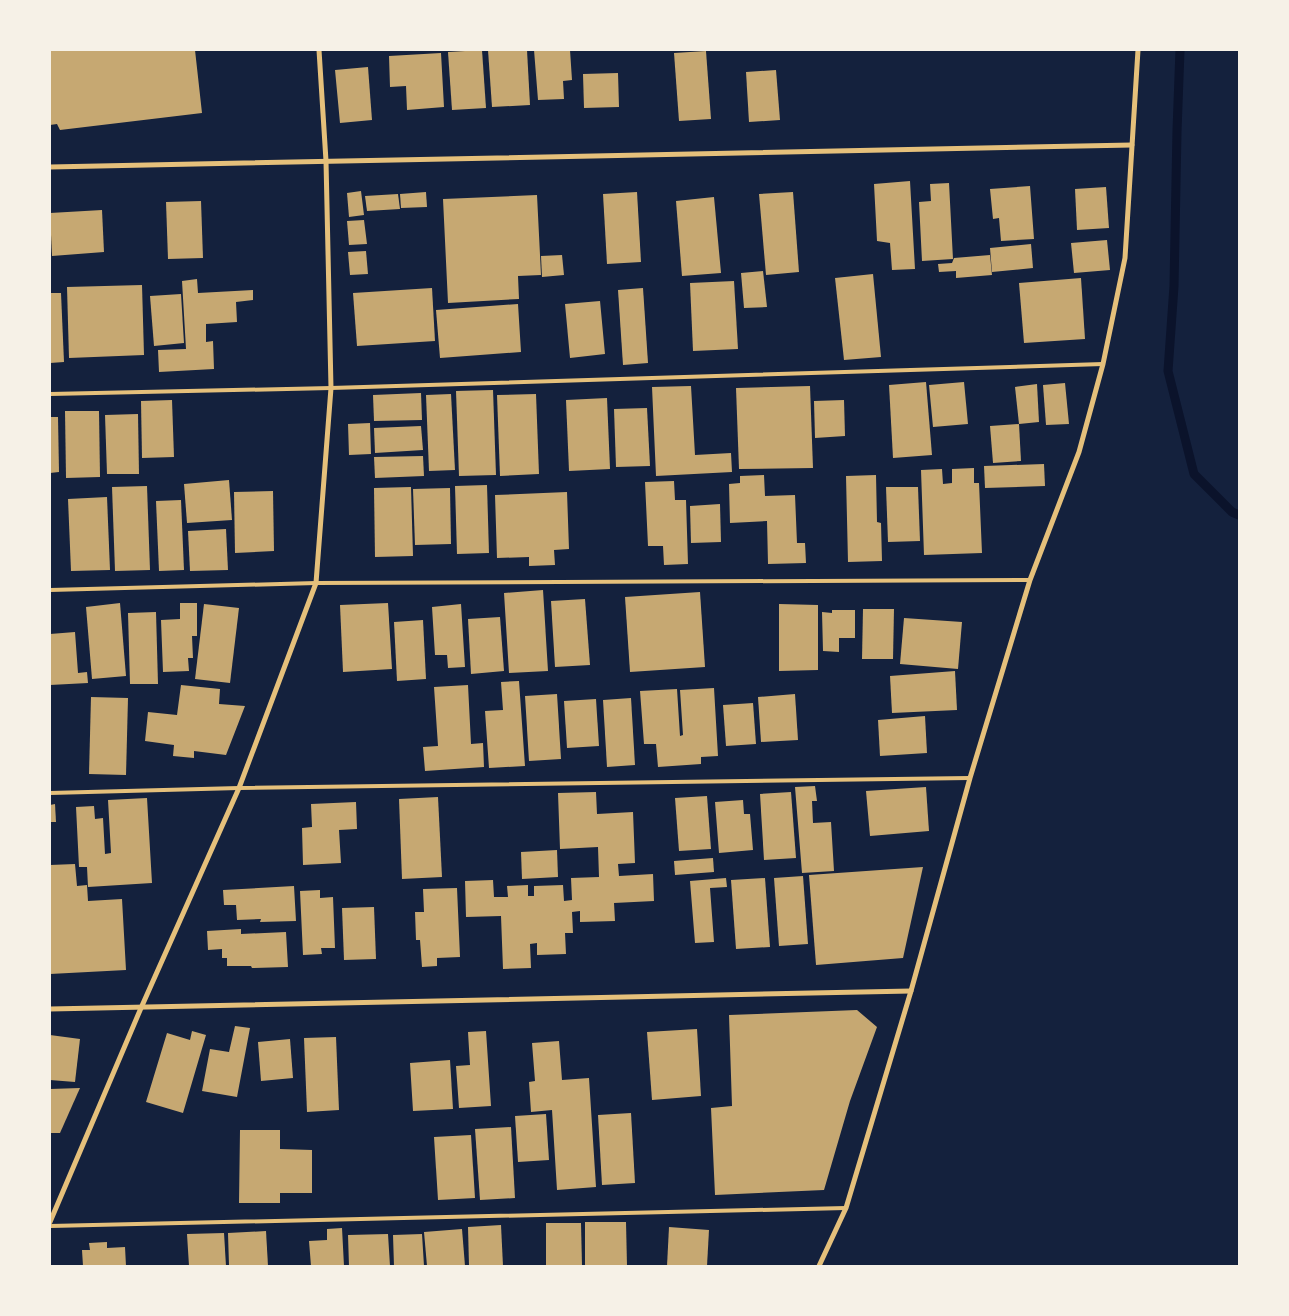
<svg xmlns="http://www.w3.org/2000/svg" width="1289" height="1316" font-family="Lato,sans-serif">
<rect width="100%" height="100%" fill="#14213d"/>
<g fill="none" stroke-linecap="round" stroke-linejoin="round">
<path stroke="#0b132b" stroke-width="9" d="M1180,50L1177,131L1174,286L1168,371L1194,474L1232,512L1239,515"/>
</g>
<g fill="#c6a872">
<path d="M50,50H195L202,113L60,130L57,124L50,125Z"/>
<path d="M482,50L486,108L452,110L448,52Z"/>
<path d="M488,50H527L530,105L492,107Z"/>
<path d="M534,50H570L572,80L563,81L564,99L538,100Z"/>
<path d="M706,51L711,119L679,121L674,53Z"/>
<path d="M441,53L444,107L407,110L406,86L390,87L389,56Z"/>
<path d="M368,67L372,120L340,123L335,70Z"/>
<path d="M776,70L780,120L749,122L746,72Z"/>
<path d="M618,73L619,107L584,108L583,74Z"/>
<path d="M910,181L915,269L892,270L890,243L877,241L874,184Z"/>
<path d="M949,183L953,259L922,261L919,202L931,201L930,184Z"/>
<path d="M1030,186L1034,239L1001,241L999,218L993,219L990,189Z"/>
<path d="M1106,187L1109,228L1077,230L1075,189Z"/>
<path d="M361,191L364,215L349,217L347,193Z"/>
<path d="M426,192L427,207L401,208L400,194Z"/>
<path d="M637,192L641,262L607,264L603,194Z"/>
<path d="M793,192L799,272L766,275L759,194Z"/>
<path d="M398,194L400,209L367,211L365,196Z"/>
<path d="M537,195L541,275L518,276L519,299L448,303L443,199Z"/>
<path d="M714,197L721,273L682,276L676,201Z"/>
<path d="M201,201L203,258L168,259L166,202Z"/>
<path d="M102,210L104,252L52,256L50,213Z"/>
<path d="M364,220L367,244L349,245L347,221Z"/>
<path d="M1107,240L1110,270L1074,273L1071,243Z"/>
<path d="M1031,244L1033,268L992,272L990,248Z"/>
<path d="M366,251L368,274L350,275L348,252Z"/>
<path d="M562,255L564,275L542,277L541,256Z"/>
<path d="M990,255L992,275L956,278V271L939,272L938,264L952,263L954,258Z"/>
<path d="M763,271L767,307L744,308L741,273Z"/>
<path d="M873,274L881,357L844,360L835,278Z"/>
<path d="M1081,278L1085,339L1024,343L1019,283Z"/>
<path d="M197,279L198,293L253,290V300L236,302L237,322L206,324V342L213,341L214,369L159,372L158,350L186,349L182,281Z"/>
<path d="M734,281L738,349L693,351L690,283Z"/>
<path d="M142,285L144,355L69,358L67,287Z"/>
<path d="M432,288L435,341L357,346L353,293Z"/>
<path d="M643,288L648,363L623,365L618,290Z"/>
<path d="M50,293H61L64,362L50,363Z"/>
<path d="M181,294L184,343L154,346L150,296Z"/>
<path d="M600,301L605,354L570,358L565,304Z"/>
<path d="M518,304L521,352L440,358L436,310Z"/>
<path d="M926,382L932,455L893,458L889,385Z"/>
<path d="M964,382L968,424L933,427L929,385Z"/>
<path d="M1065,383L1069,424L1046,425L1043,385Z"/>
<path d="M1037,384L1039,422L1019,424L1015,387Z"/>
<path d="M691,386L695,455L731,453L732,472L656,476L652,387Z"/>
<path d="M810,386L813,468L739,469L736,388Z"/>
<path d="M493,390L496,475L459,476L456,391Z"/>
<path d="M421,393L422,420L374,421L373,395Z"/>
<path d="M451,394L455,470L429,471L426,395Z"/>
<path d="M536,394L539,474L500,476L497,395Z"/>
<path d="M607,398L610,469L569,471L566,400Z"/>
<path d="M172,400L174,457L142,458L141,401Z"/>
<path d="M844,400L845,436L815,438L814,401Z"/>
<path d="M647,408L650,466L616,467L614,409Z"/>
<path d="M65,411H99L100,477L66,478Z"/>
<path d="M138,414L139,474H107L105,415Z"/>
<path d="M50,417H58L59,472L50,473Z"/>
<path d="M370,423L371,454L349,455L348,424Z"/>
<path d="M1019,424L1021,461L993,463L990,426Z"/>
<path d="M421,426L423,450L375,453L374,428Z"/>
<path d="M423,456L424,476L375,478L374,457Z"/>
<path d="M1044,464L1045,486L985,488L984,466Z"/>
<path d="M974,468V483H979L982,553L924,555L921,470L942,469L943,484L952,483V469Z"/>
<path d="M764,475L765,496L795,495L797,543H805L806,563L768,564L767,521L730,523L729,484L740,483V476Z"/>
<path d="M876,475L877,522L881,523L882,561L848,562L846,476Z"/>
<path d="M229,480L232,520L187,523L184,484Z"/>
<path d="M674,481L675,500H686L688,564L664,565L663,546H648L645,482Z"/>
<path d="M487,485L489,553L457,554L455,486Z"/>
<path d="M147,486L150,570L115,571L112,487Z"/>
<path d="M411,487L413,556L375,557L374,488Z"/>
<path d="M886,487H918L920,541L888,542Z"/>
<path d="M450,488L451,544L415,545L413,489Z"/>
<path d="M273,491L274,551L235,553L234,492Z"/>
<path d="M567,492L569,549L554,550L555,565L529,566V557L497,558L495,495Z"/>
<path d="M107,497L110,570L71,571L68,499Z"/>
<path d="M181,500L184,570L159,571L156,501Z"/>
<path d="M720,504L721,542L691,543L690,506Z"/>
<path d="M226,529L228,570L190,571L188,531Z"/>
<path d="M543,590L548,671L509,673L504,593Z"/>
<path d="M700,592L705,667L630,672L625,597Z"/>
<path d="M585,599L590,665L555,667L551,601Z"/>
<path d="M120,603L126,676L92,679L86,607Z"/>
<path d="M180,603H197V636H192L193,658H188L189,671L163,672L161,620L180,619Z"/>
<path d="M388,603L392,669L343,672L340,605Z"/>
<path d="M204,604L239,608L230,683L195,679Z"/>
<path d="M461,604L465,667L448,668L447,655H435L432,607Z"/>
<path d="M779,604L818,605V670L779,671Z"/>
<path d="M863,609H894L893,659H862Z"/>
<path d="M832,610H855V638H839V652L823,651L822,612L832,613Z"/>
<path d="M156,612L158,684H130L128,613Z"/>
<path d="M500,617L504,671L471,674L468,619Z"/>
<path d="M904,618L962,622L958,669L900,664Z"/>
<path d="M423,620L426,679L397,681L394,622Z"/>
<path d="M75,632L78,673L87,672L88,683L50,685V634Z"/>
<path d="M955,671L957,710L892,713L890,676Z"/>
<path d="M519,681L525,766L489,768L485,711L503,710L501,682Z"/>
<path d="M181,685L220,689L219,704L245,706L226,755L194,751V758L173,756L174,745L145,741L148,712L177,715Z"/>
<path d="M468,685L471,744L483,743L484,767L425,771L423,747L438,746L434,687Z"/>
<path d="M714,688L718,756L701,757V764L658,767L656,744H644L640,691L677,689L680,736L683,735L680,690Z"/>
<path d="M557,694L561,759L529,761L525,696Z"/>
<path d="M795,694L798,740L761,742L758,697Z"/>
<path d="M91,697L128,698L126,775L89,774Z"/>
<path d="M631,698L635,765L607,767L603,700Z"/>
<path d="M596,699L599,746L567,748L564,701Z"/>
<path d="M753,703L756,744L726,746L723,705Z"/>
<path d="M925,716L927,753L880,756L878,720Z"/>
<path d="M815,786L817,801H812L813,823L831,822L834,871L802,873L795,787Z"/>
<path d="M926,787L929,831L870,836L866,791Z"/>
<path d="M596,792L597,814L633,812L635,863L618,864L619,876L653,874L654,901L614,903L615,921L580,922V911L572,912L573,933H565L566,954L537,955V943L530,944L531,968L503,969L501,916L466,917L465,881L493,880L494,897H508L507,886L528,885V896H534V886L563,885L564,901L572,900L571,878L599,877L598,847L560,849L558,793Z"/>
<path d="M791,792L796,858L764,860L760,794Z"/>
<path d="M707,796L711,849L679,851L675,798Z"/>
<path d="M438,797L442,877L402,879L399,799Z"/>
<path d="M147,798L152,883L88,887L87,867H79L76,807L94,806L95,819L103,818L105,854L111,853L108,800Z"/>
<path d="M743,800L744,814H750L753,850L719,853L715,802Z"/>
<path d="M356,802L357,829L339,830L341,863L303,865L302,828L312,827L311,804Z"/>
<path d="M55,804L56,822H50V805Z"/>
<path d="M557,850L558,877L522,879L521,852Z"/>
<path d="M713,858L714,872L675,875L674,861Z"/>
<path d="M75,864L77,886L87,885L88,901L122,899L126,970L50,974V865Z"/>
<path d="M923,867L903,958L816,965L809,875Z"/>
<path d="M803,876L808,944L779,946L774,878Z"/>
<path d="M726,878L727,887L710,888L714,942L695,943L690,881Z"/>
<path d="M765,878L770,947L736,949L731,880Z"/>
<path d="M294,886L296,921L260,922L261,919L237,920L236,905H224L223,890Z"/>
<path d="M457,888L460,957L437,958V966L422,967L420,940H416L415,912H424L423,889Z"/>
<path d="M320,890V898L333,897L335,948H321L322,954L303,955L300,891Z"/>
<path d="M374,907L376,959L344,960L342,908Z"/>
<path d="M241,929V934L286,932L288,967L252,968L251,966H227V958H222V949L208,950L207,931Z"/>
<path d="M857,1010L877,1027L850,1101L824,1190L715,1195L711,1108L732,1106L729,1015Z"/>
<path d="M235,1026L250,1028L237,1097L202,1091L210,1049L229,1052Z"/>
<path d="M697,1029L701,1096L652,1100L647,1032Z"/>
<path d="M192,1031L206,1035L183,1113L146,1102L167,1033L190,1040Z"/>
<path d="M486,1031L491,1106L459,1108L456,1066L470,1065L468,1032Z"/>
<path d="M50,1035L80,1039L75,1082L50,1080Z"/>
<path d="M336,1037L339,1110L307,1112L304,1038Z"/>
<path d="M290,1039L293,1078L261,1081L258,1042Z"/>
<path d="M559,1041L562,1080L589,1078L596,1187L557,1190L552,1110L531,1112L529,1082L535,1081L532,1043Z"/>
<path d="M450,1060L453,1109L413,1111L410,1063Z"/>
<path d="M80,1088L60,1133H50V1089Z"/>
<path d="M631,1113L635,1183L602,1185L598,1115Z"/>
<path d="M546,1114L549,1160L518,1162L515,1116Z"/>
<path d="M511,1127L515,1198L480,1200L475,1129Z"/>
<path d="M240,1130H280V1149L312,1150V1193H280V1203H239Z"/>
<path d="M471,1135L475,1198L438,1200L434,1137Z"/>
<path d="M585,1222H626L627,1266H585Z"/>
<path d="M546,1223H581L582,1266H546Z"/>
<path d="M501,1225L503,1266H469L468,1227Z"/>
<path d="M669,1227L709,1230L707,1266H667Z"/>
<path d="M342,1228L344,1266H311L309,1241L327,1240V1229Z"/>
<path d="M462,1229L465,1266H427L424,1232Z"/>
<path d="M266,1231L268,1266H229L228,1233Z"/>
<path d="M224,1233L226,1266H189L187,1234Z"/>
<path d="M388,1234L390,1266H349L348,1235Z"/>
<path d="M422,1234L424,1266H394L393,1235Z"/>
<path d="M107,1242V1248L125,1247L126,1266H83L82,1250H90L89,1243Z"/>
</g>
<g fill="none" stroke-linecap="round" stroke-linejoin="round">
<g stroke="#e5c07b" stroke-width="4">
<path d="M50,394L331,388L1103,364"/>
<path d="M50,590L316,583L1030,580"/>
<path d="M50,793L239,788L970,778"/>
<path d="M50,1226L846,1208"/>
</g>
<g stroke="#e5c07b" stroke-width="5">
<path d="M50,167L1132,145"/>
<path d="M50,1009L911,991"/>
<path d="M50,1222L141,1008L239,788L316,583L331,388L326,161L319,50"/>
<path d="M819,1266L846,1208L911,991L970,778L1030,580L1079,452L1103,364L1125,258L1138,50"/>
</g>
</g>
<rect width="1289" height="1316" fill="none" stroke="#f6f1e7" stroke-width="102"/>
</svg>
